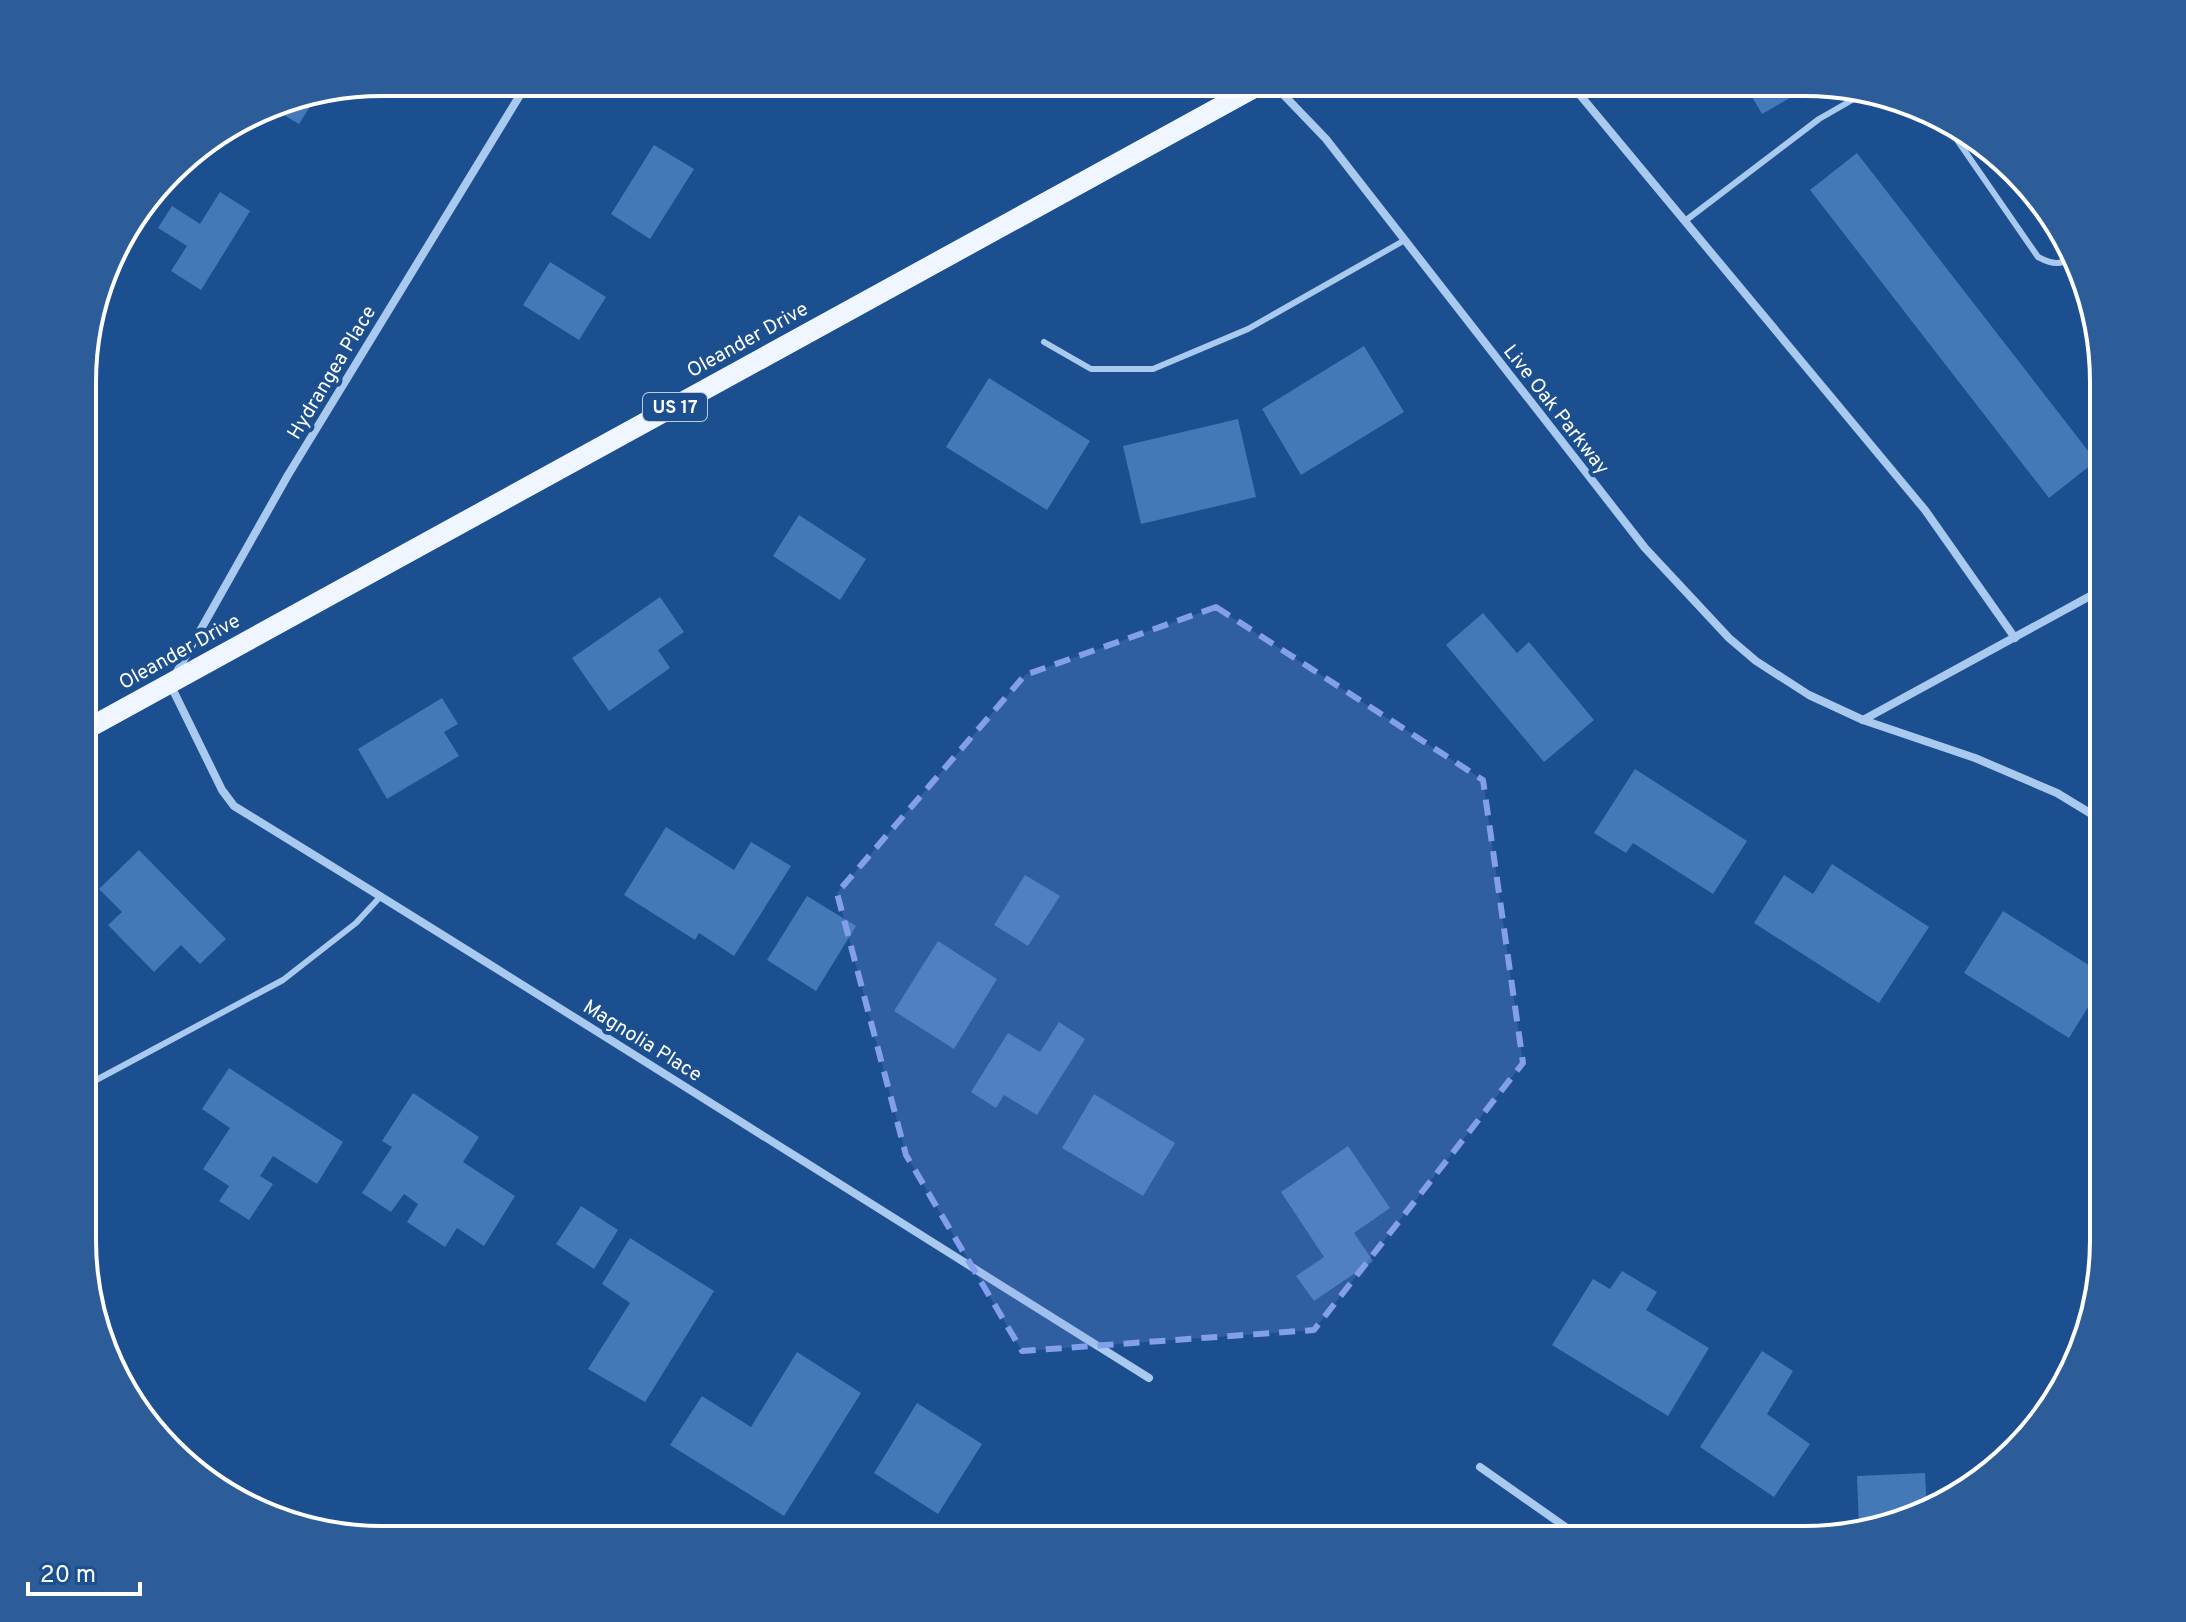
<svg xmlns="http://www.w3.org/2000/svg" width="2186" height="1622" font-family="Overpass,sans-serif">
<rect width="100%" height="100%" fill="#1b4f8f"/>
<g fill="#4478b7">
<path d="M745,82H783L752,97Z"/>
<path d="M1744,83H1816L1762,114Z"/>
<path d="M317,95L299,124L267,105H268Z"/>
<path d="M654,145L694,169L650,239L611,214Z"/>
<path d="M1857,153L2096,461L2049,498L1810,190Z"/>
<path d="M220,192L250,211L201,290L171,271L187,246L158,228L172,206L200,224Z"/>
<path d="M550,262L606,297L579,340L523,305Z"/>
<path d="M1364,346L1404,412L1301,475L1262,409Z"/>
<path d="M989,378L1090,441L1047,510L946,447Z"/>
<path d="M1238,419L1256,497L1141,524L1123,446Z"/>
<path d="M799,515L866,559L840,600L773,556Z"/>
<path d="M660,597L684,632L658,650L670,668L609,711L572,658Z"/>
<path d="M1483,613L1517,653L1529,642L1594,720L1544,762L1446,645Z"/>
<path d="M442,698L458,724L444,732L459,756L387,799L358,749Z"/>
<path d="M1635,769L1747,841L1713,894L1633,843L1626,853L1594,833Z"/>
<path d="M666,827L734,870L751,842L791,866L734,956L699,933L695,940L624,895Z"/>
<path d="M139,850L226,939L200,964L181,945L154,972L108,925L122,912L99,889Z"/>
<path d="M1832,864L1929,927L1879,1003L1754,923L1784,875L1813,894Z"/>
<path d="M1025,875L1060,896L1028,946L994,925Z"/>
<path d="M807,896L856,926L816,991L767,960Z"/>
<path d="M2003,911L2103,974V983L2069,1038L1964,973Z"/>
<path d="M938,941L997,979L954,1049L894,1011Z"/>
<path d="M1059,1022L1085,1039L1037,1115L1004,1095L996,1108L971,1092L1008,1033L1040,1052Z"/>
<path d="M229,1068L343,1142L317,1184L273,1156L260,1176L273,1184L249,1220L219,1201L229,1186L203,1169L230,1128L202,1109Z"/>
<path d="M413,1093L479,1137L463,1162L515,1196L484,1246L457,1228L445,1247L407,1222L418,1204L404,1194L391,1212L362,1193L392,1147L382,1141Z"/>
<path d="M1094,1094L1175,1143L1143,1196L1062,1148Z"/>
<path d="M1348,1146L1390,1208L1354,1233L1373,1261L1314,1301L1296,1276L1324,1257L1281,1192Z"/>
<path d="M581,1206L618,1230L594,1269L556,1244Z"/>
<path d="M630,1238L714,1291L645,1402L588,1369L630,1303L602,1284Z"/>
<path d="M1622,1271L1657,1292L1646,1310L1709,1348L1668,1416L1552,1345L1593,1279L1610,1289Z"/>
<path d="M1762,1351L1793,1371L1767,1414L1810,1444L1774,1497L1700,1447Z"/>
<path d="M797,1352L861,1393L784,1516L670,1445L702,1396L751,1427Z"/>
<path d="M917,1403L982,1444L938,1514L874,1473Z"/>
<path d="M1925,1473L1927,1511L1859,1527L1857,1476Z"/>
</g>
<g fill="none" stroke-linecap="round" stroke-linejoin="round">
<g stroke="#a9c9ee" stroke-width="6">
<path d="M1942,118L2038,257C2053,265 2060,265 2075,257"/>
<path d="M1685,221L1819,119L1866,92"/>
<path d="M1044,342L1091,369H1153L1248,329L1405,240"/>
<path d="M85,1086L283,980L356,923L381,896"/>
</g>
<g stroke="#a9c9ee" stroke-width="8">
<path d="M528,82L288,475L170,684L222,790L234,806C541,994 844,1188 1149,1378"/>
<path d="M1570,83L1925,510L2015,638"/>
<path d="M1266,85L1278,89L1326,139L1645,548L1729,638L1756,661L1809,695L1863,720L1975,758L2057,793L2103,821"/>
<path d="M1863,720L2103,589"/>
<path d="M1480,1467L1584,1540"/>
</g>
<path stroke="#f0f6ff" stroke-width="20" d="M85,730L1265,82"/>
</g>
<path fill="#839eea" fill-opacity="0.2" stroke="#839eea" stroke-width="6" stroke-dasharray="16 10" stroke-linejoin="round" d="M1216,607L1483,780L1523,1063L1314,1330L1022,1351L906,1155L837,893L1025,675Z"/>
<g text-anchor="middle" stroke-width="8" stroke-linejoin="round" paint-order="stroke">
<rect fill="#1b4f8f" stroke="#bbcadd" stroke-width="2" x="643" y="393" width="64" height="28" rx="6"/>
<g font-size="18" font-weight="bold" fill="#fff">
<text x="675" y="413">US 17</text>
</g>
<g font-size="20" fill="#fff" stroke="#1b4f8f">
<text transform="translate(747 339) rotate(-29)" y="7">Oleander Drive</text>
<text transform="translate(331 372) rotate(-59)" y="7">Hydrangea Place</text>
<text transform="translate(1557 409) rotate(52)" y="7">Live Oak Parkway</text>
<text transform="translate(179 651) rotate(-29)" y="7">Oleander Drive</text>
<text transform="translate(643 1040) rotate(32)" y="7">Magnolia Place</text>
</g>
</g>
<path d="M0 0H2186V1622H0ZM382 96H1804A286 286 0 0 1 2090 382V1240A286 286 0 0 1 1804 1526H382A286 286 0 0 1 96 1240V382A286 286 0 0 1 382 96Z" fill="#2d5d98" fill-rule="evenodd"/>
<path fill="none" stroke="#fff" stroke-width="4" d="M382 96H1804A286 286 0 0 1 2090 382V1240A286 286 0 0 1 1804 1526H382A286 286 0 0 1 96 1240V382A286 286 0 0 1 382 96Z"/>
<path d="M28 1582v12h112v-12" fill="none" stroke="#ffffff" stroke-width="4"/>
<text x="40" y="1582" font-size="24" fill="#ffffff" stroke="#1b4f8f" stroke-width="6" paint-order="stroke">20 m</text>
</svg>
